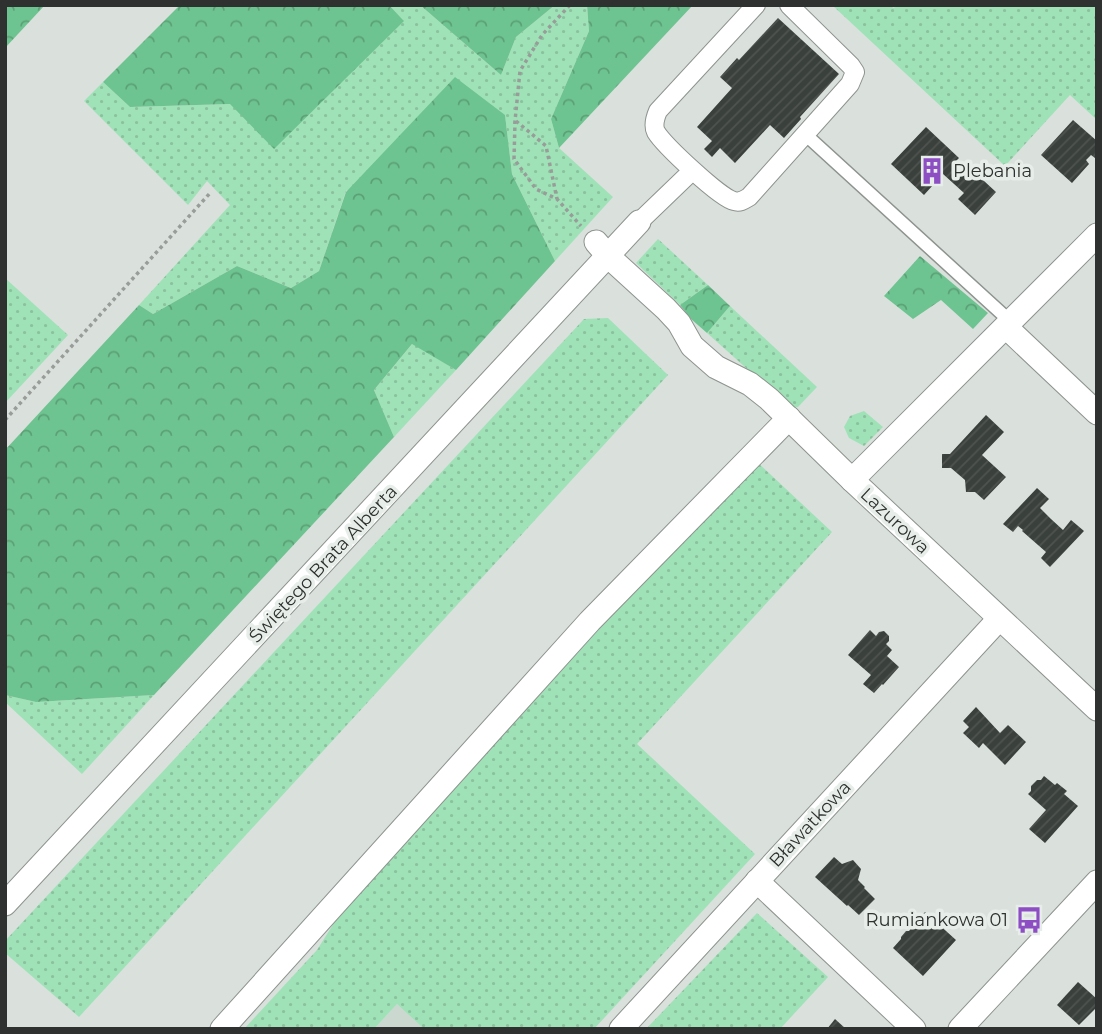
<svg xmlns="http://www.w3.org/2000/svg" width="1102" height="1034" font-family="Montserrat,sans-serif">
<defs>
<pattern id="grass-dots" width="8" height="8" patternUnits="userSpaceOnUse" patternTransform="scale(1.75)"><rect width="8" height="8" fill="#a0e2b7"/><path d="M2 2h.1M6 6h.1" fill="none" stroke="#8ac29e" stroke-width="1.8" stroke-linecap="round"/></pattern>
<pattern id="forest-crowns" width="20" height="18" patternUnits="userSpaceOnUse" patternTransform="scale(1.75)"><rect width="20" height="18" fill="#6ec490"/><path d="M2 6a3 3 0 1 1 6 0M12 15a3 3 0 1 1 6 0" fill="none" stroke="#5ba076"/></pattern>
<pattern id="building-hatch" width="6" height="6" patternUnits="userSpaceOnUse" patternTransform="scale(1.75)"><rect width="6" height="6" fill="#3a403c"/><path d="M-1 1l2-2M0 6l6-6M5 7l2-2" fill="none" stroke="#4e5350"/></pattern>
</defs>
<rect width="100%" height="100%" fill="#dae0dc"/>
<path fill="#cbd8cf" d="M397,1004L424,1029H374Z"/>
<g fill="url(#grass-dots)">
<path d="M389,5H420L501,75L516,37L555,5H587L589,31L551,119L559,148L613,197L555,261L512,174L505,115L346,191L319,271L291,288L237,266L153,314L139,305L230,205L207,181L188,205L84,101L103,82L130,107L230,104L403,20Z"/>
<path d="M832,5H889L894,8L896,5H1097V120L1070,95L1005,166Z"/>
<path d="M658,239L708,285L680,305L636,263Z"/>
<path d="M5,278L68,335L5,403Z"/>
<path d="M730,306L817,387L798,407L791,408L707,333Z"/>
<path d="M608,318L668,375L79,1017L5,953V941L584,319Z"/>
<path d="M413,343L456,370L394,437L374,390Z"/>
<path d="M864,411L883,427L864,446L849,438L844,427L850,416Z"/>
<path d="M755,460L832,532L637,744L755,854L594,1029H424L397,1004L374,1029H244L317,950L344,907L581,639Z"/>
<path d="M5,695L36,702L154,695L82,774L5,702Z"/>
<path d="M757,913L828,977L780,1029H646Z"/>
</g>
<g fill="url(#forest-crowns)">
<path d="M5,5H45L5,48Z"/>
<path d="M180,5H389L404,21L274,149L230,104L130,107L103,82Z"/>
<path d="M420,5H555L516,37L501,75Z"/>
<path d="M587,5H693L559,148L551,119L589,31Z"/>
<path d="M455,77L505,115L512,174L555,261L456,370L412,344L374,390L394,437L154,695L36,702L5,695V450L139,305L153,314L237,266L291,288L319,271L346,192Z"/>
<path d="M920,256L988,313L973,329L941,300L913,319L884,296Z"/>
<path d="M708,285L730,306L707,333L691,319L680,305Z"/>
</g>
<g fill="url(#building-hatch)">
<path d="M778,18L839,74L800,117L801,119L784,138L770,125L735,163L720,148L712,157L704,149L712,141L697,127L732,88L720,77L737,58L739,60Z"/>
<path d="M1073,120L1097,141V156L1095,158L1091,155L1086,160L1089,164L1072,183L1041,155Z"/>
<path d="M926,127L959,158L955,162L967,173L971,169L996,192L975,215L958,199L964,193L943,174L924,195L891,164Z"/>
<path d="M986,415L1004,432L982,455L1006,477L984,500L975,492H966L965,480L951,468H942V454H950Z"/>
<path d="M1037,488L1049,499L1040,508L1051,519L1063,530L1071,520L1084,531L1050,567L1041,558L1046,552L1022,531L1023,530L1018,526L1013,532L1003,524Z"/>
<path d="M870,630L876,636L879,632L884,631L889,636V641L886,644L892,650L887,656L899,667L883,685L882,684L874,693L863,684L871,675L848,655Z"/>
<path d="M976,707L1000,733L1008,725L1026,742L1005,765L983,743L979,748L963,733L969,727L963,721Z"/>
<path d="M1044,776L1055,785L1057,783L1067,791L1064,794L1078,806L1045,843L1029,829L1046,810L1028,794L1031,791V786L1037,780H1041Z"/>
<path d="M834,857L842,864L853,860L861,869L858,880L865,887L864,888L875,899L859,915L848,905L847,906L815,877Z"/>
<path d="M925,912L956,940L923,976L893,948L901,939V937L906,931H909Z"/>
<path d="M1078,982L1097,999V1007L1079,1025L1057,1005Z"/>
<path d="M835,1019L846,1029H827Z"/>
</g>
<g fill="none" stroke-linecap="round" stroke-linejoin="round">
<defs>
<path id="service" d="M806,135L1011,322"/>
<g id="pedestrian">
<path d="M756,5L658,111C655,118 653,126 656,132C664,145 720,198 734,201C740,203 744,200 749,197L850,84L855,72L851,66L789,5"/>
<path d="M639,222L692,171"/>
</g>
<g id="minor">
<path d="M1097,235L852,480L1097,709"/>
<path d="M596,242L609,257L666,309L679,323L692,346L716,367L750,384L769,399L852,480"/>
<path d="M1006,327L1097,413"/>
<path d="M757,881L914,1029"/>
<path d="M5,904L639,222"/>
<path d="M222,1029L590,621L789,418"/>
<path d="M621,1029L999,619"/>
<path d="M960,1029L1097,882"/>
</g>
</defs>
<use href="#service" stroke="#8d938e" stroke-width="15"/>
<use href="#pedestrian" stroke="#8d938e" stroke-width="20"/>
<use href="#minor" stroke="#8d938e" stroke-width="25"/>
<g stroke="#999d9a" stroke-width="3.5" stroke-dasharray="3.5 3.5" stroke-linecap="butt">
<path d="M570,5L542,35L520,71L515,121L514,159L536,189L557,199L581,226"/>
<path d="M516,121L546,146L557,199"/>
<path d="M5,420L211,192"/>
</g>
<use href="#service" stroke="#fff" stroke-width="12"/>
<use href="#pedestrian" stroke="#fff" stroke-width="18"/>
<use href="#minor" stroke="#fff" stroke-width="23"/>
</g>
<defs>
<symbol id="building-bare" viewBox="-9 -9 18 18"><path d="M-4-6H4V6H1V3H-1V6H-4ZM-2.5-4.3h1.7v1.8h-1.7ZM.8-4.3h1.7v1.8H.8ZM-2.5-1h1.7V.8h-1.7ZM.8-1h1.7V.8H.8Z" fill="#8d4ec4" stroke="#e7eee9" stroke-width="2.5" paint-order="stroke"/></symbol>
<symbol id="bus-bare" viewBox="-9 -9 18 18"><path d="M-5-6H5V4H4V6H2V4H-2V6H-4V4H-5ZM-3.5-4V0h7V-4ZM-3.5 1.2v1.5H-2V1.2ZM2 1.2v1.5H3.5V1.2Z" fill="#8d4ec4" stroke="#e7eee9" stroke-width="2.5" paint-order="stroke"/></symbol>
</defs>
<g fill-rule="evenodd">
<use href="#building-bare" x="913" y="152" width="38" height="38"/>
<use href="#bus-bare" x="1010" y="901" width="38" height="38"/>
</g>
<g text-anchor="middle" stroke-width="7" stroke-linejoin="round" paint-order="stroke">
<g font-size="18" fill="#2e312f" stroke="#e7eee9" text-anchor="start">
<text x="953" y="177">Plebania</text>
<text x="1008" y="926" text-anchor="end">Rumiankowa 01</text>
</g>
<g font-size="18" fill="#2e312f" stroke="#e7eee9">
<text transform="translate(895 521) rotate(43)" y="6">Lazurowa</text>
<text transform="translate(323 564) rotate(-47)" y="6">Świętego Brata Alberta</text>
<text transform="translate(810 824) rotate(-47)" y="6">Bławatkowa</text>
</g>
</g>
<rect width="1102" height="1034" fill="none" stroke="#2e312f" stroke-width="14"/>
</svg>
